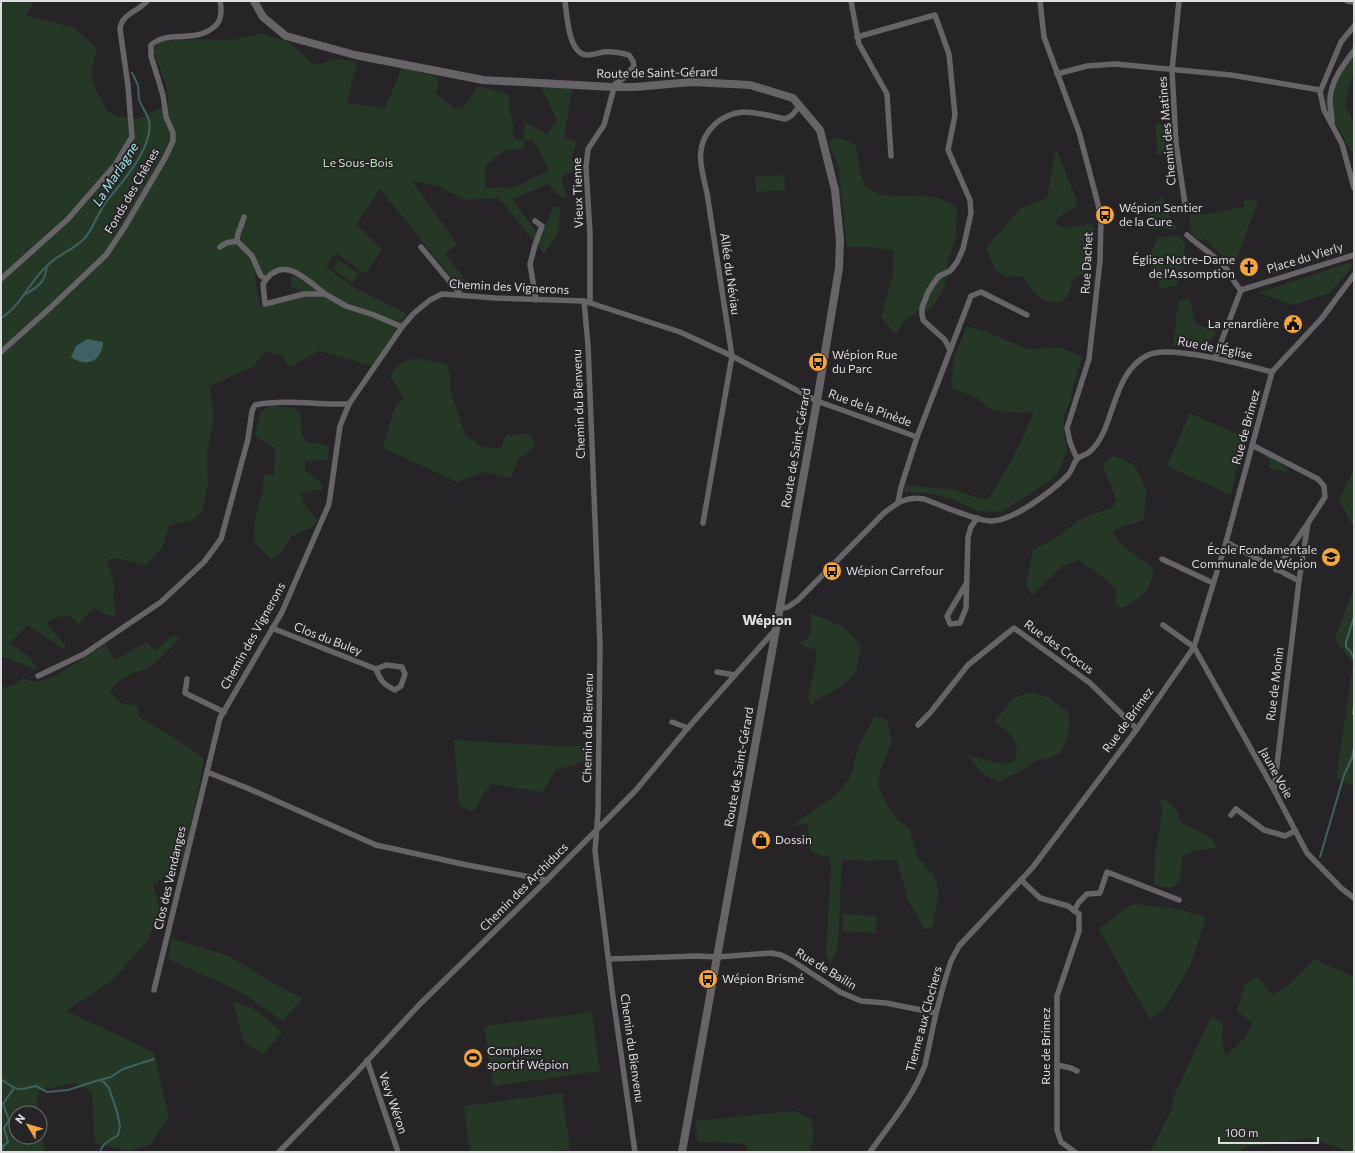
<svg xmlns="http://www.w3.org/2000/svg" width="1355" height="1153" font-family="Commissioner,sans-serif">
<rect width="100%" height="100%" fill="#262427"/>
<g fill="#253825" fill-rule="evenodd">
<path d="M1,1H32V5L26,16L73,27L97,48L91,74L96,91L108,112L117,116L137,119L169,104L165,82L154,52L155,47L161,41L170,39L233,40L261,33L288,42L300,51L309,61L317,65C334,59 339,58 357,62L347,103L385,108L402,68L439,77L436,94L455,109L463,108L479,86L509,94V110L514,126L512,135L516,139L524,140L525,122L547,134L557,120L539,83L573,85L564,138L577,142L571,159L576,169L561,177L567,197L562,198L548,184L512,199L540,237L553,207H561L558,233L544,254L499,198L465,200L438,186L412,181L457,244L445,253L470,287L463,292L380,189L356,225L382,249L366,274L336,253L326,267L353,287L407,314L372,366L319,351L290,367L281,355L265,352L253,367L209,386L214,416L207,454L208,482L203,510L193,520L169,525L163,546L146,565L116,558L107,560L114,585L113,597L116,611L114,617L106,615L97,609H92L79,624L69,615L54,618L46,622L65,645L66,651L28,625L10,643L29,657L37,667L36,670L1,656ZM524,140H533L549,170L515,187L485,188V166L505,150L525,149ZM285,268L297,273L291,278V286L304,293L260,306L254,273L266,279Z"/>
<path d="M1354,43V71L1353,72L1345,104L1354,123V152L1352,153L1324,102C1332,81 1341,62 1354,43Z"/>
<path d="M1155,123L1172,125L1169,154L1158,155Z"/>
<path d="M837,137L856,145L860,172L865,187L880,195L936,197L957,207L956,236L948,261V273L944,287L933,306L925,312H918L905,320L897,333L892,331L881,317L893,275V250L870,247H847L838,165L828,142Z"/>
<path d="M1056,148L1078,204L1075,207L1057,218L1056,224L1063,228L1092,224L1095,234L1091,269L1073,279C1071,284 1071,290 1068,294C1061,309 1041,301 1033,291C1029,286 1027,281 1022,276L1007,277L995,270L986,248L999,233L1003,230L1010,220L1021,208L1047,198Z"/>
<path d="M784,175L785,190L756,192L755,177Z"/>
<path d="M1163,197L1165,209L1178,230L1149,228L1147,207Z"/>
<path d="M1244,200L1258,201L1234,267L1203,238L1200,241L1191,233L1189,215L1206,214L1243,207Z"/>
<path d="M1180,236L1185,244L1183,268L1176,286L1160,288L1156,271H1151V253L1158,237Z"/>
<path d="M339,260L359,274L352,283L333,269Z"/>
<path d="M1348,263L1353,266L1330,293L1293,305L1258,293Z"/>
<path d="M1189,298L1196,324L1217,331L1205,348L1173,346L1178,302Z"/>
<path d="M967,326L987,332L1028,349L1062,348L1083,357L1077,371L1070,401L1064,415V435L1067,450L1059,472L1048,482L1001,512L977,511L954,500L929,493L905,492L904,485C914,485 923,487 933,488C939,489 946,488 952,489C964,492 977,500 989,498L1009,465L1026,431L1033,413L1006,412L990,409L976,397L951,388L954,358Z"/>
<path d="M417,358L447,365L450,374V390L465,435L482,447L501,448L506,435L530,434L536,446L518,459L511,478L485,472L457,482L383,448L392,416L396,405L404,399L390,376C398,362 402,362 417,358Z"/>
<path d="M271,405L296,409L300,413L302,435L307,443L322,444L329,447L328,460L305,461V471L318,480L323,486L321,491L314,490L301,493L303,503L318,521L313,527L292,536L280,554L271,559L254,541L255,518L263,490L264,474L274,476L275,448L255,436L260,413Z"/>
<path d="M1190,413L1244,437L1231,495L1167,466Z"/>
<path d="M1265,455L1282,463L1283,467L1288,469L1287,473L1269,468L1270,460L1265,457Z"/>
<path d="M1113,456L1133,464L1146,488L1144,519L1142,521L1118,528L1113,532L1118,542L1153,568C1152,590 1141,600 1121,608L1115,604L1116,590L1110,583L1079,560L1064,565L1060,568L1032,595L1026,585L1033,550L1055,538L1081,519L1113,507L1116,499L1103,465Z"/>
<path d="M1354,469V528L1339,500Z"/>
<path d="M1354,587V786L1336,779L1353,663L1335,639Z"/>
<path d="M810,613L843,627L861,645L856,671L844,685L814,702V708L808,699L816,661V650L797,643C815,639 811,629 810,613Z"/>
<path d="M172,636L180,637L167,652L148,668L133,673L121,679L109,691L121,703L138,706L139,717L188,747L204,759L193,814L186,860L153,885L160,909L148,940L112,981L66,1011L133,1042L154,1053L169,1119L165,1122L151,1144L129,1151L95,1143L92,1092L76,1083L39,1090L37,1101L39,1113H16V1137H40V1119L45,1152H1V688L13,685L23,678L34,682L54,677L105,644L115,660L147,642L155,651Z"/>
<path d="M1030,692L1047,697L1068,712C1070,723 1070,727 1067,738C1062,755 1053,759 1036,760L1028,767L998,782L982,773L967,755L1005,765L1014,761C1023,741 1008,732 994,721L1014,698Z"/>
<path d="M875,716L887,720L892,741L881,769L878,784L885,802L899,821L909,828L918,858L934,876L939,892L933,926L925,930L908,900L897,860L869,861L842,860L838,945L831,964L826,955L831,866L828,854L822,857L810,850L807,823L790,827L837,794L849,779L853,768L858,747Z"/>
<path d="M454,740L559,746H592L593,759L555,770L543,792L491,784L472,812L459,805Z"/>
<path d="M1160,799L1168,801L1178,812L1179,819L1184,824L1212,838L1216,848L1193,851L1182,856L1180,882L1170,888L1154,885L1155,854L1162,814Z"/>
<path d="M1134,904L1178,909L1206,917L1191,964L1164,1009L1150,1020L1099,929L1125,909Z"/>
<path d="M843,914L877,916L876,933L843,931Z"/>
<path d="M171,938L229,956L289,992L303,998L283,1021L239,991L168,959Z"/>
<path d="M1314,959L1354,977V1152H1347L1345,1150L1308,1138L1243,1148L1240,1152H1150L1171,1111L1173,1098L1211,1017L1223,1023L1222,1043L1226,1056L1246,1037L1252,1023L1237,1011L1245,984L1258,977L1272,995L1289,985Z"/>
<path d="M233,1002H236L257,1011L282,1032L263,1055L244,1042Z"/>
<path d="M592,1012L600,1071L493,1086L484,1026Z"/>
<path d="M562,1093L570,1149L549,1152H470L464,1106Z"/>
<path d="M794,1111L810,1118L814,1134L810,1152H749L745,1144L697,1141L696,1121Z"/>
</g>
<path fill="#3e6263" d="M87,339L103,342C102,362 86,368 71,357L76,346Z"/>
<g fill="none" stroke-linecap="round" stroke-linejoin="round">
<g stroke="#3e6263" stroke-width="2">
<path d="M26,294C39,286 45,282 47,266"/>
<path d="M1,318C21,306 29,282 47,266C57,255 73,250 84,239C94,228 97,214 106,202C121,183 154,148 149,121C147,113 141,106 139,99C138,95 139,90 138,86C137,82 134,77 132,73"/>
<path d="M1354,617L1346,642V647L1351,652L1354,660"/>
<path d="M1354,704L1353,714H1354"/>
<path d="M1354,725V728"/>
<path d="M1320,857L1344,775L1352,758L1354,748"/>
<path d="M1,1079C17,1091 17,1091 36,1086L47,1092L68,1090L99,1080L104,1082L109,1088L117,1112L120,1126L118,1135C110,1141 102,1143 100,1152"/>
<path d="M100,1080L111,1077L123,1069L154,1059"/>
<path d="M1,1145L4,1146L8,1142L4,1128L9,1120L3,1104L14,1088"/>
<path d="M1,1151L4,1146"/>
</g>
<g stroke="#666467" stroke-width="5.5">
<path d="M565,1C567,15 568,55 588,55C593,55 598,53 604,52C612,51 621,53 629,55L633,61L634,66L624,78L615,84L604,125L588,149L586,167L590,234V303"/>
<path d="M851,1L859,44L887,94L891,156"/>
<path d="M1040,1L1044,37L1079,132L1098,204L1101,219L1100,261L1089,359L1067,428L1070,442L1077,459"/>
<path d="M1179,1L1172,70L1176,143L1186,211"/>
<path d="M1347,1L1354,2"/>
<path d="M1354,26L1341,42L1320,92L1324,110L1342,144L1354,188"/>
<path d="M857,37L935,15L949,54L955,115L948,150L970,200L971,213L963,249L957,262L950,271L939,276L933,284L928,292L922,308V314L923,320L945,340L950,350"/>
<path d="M1057,74L1087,66L1115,64L1231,75L1320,90"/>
<path d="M1332,123C1332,115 1330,108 1330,101C1330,82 1343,65 1354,51"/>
<path d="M244,217C242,226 237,231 237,241L252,256L261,276L266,279"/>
<path d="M535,221L542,226L535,245L530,264L536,300"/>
<path d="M1187,235C1199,246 1214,255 1225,267C1232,275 1234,284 1241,290"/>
<path d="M220,247L226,243L237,241"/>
<path d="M421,247L461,295"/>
<path d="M1,279L68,219L115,165L132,137L128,86L120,29C122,13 138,12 147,1"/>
<path d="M325,294C306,279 282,253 263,284L265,304L304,294H325L346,306L374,315L402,327"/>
<path d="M584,301L588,345L600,644L598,812L595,851L613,997L635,1152"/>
<path d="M1,352L50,308L106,255L124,228L165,158L173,141V133L166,117L163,95L151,56V45C169,29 194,44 214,27C222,21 222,11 220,1"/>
<path d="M1215,358L1241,290L1354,255"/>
<path d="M1252,445L1318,479L1324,486L1325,497L1308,523"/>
<path d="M898,502L901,487L917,437L971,296L981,292L1027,315"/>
<path d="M703,523L732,356L707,193C701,167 693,145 715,124C723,117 732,113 743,112C756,112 772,116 785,119L791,116L800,106"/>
<path d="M1226,542L1299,581L1274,790"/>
<path d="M1162,559L1213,583"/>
<path d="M1276,570L1308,523L1299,581"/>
<path d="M966,584L947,616L950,624L960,623L966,608L968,537L971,527L977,518"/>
<path d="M779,609L788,607L798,600L884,513C897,503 906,496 924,499C941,505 973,520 990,521C1012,522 1051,492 1067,476C1072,472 1073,463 1078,458C1081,456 1085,455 1088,453C1096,447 1100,440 1104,431C1115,406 1120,368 1148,355C1170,344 1246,365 1272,372"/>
<path d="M1163,625L1194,647L1274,790L1307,853L1341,888L1354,898"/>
<path d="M272,628L376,669L386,665L402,667L405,674L401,686L395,690C384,685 380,680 376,669"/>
<path d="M717,672L735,675"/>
<path d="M38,676L84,654L161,602L204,562L221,539L248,439L252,411L255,405C286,399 318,405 349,404"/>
<path d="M187,679L185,693L224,712"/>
<path d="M672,722L688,728"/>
<path d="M918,725L930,713L968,665L1014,628L1090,683L1137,729"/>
<path d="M1231,815L1236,809L1264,830L1285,836L1295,831"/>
<path d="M547,880L467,865L376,845L247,788L207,772L220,718L282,612L329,504L340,426L349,404L402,327L413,314L430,300L442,294L496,298L584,301L680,332L732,356L817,401L917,437"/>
<path d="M1074,911L1079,902L1087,894L1100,893L1107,872L1179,900"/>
<path d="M609,959L697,956L717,957L771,953L781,955L791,960L840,992L861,1001L886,1003L936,1013"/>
<path d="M154,990L207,772"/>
<path d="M367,1060L398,1152"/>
<path d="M1057,1065L1071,1068L1077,1071"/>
<path d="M279,1152L355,1074L419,1005L547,880L636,790L686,730L775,630"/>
<path d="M870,1152C890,1124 913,1097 925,1065L936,1013L945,980L951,961L959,946L1021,880"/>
<path d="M1075,1152L1061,1142L1057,1130V996L1079,931V914L1068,906L1040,898L1021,880L1033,867L1137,729L1194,647L1226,542L1272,372L1322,318L1354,275"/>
</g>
<path stroke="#666467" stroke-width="8" d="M254,1L263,17L286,36L355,55L483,80L613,87H635L692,82L750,85L793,98L820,130L835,190L840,240L839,268L817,401L682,1152"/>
</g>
<defs>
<symbol id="bus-disc" viewBox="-11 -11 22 22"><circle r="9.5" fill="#f3a542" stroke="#262427"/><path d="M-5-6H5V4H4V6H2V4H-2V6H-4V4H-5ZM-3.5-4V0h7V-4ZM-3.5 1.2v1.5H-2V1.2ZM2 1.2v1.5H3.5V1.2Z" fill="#111"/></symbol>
<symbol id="church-disc" viewBox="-11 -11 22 22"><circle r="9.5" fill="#f3a542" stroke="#262427"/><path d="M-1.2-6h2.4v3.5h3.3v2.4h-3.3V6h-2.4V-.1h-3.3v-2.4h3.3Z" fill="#111"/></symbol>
<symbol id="civic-disc" viewBox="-11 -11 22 22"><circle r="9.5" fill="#f3a542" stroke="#262427"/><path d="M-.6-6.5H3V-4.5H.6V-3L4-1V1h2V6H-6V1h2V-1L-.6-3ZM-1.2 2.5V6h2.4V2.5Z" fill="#111"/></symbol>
<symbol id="school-disc" viewBox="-11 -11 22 22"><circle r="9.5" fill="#f3a542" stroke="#262427"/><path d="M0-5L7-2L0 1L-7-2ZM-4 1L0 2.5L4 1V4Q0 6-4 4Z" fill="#111"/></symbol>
<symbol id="shop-disc" viewBox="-11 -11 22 22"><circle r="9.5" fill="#f3a542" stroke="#262427"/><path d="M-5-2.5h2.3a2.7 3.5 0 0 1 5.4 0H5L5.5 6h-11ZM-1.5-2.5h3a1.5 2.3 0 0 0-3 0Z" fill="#111"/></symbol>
<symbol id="stadium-disc" viewBox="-11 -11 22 22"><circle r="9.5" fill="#f3a542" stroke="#262427"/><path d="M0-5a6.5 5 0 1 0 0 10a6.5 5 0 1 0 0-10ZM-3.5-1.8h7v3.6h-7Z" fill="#111"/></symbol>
</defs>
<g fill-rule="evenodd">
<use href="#bus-disc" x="1094" y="204" width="22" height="22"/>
<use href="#church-disc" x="1238" y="256" width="22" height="22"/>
<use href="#civic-disc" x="1282" y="313" width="22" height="22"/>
<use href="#bus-disc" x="807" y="351" width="22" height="22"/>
<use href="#school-disc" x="1320" y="546" width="22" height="22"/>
<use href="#bus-disc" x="821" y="560" width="22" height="22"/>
<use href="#shop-disc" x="750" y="829" width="22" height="22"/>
<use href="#bus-disc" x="697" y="968" width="22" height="22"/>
<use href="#stadium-disc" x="462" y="1047" width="22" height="22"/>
</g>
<g text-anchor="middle" stroke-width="4" stroke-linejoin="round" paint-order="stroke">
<g font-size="12" fill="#dddcde" stroke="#262427">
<text transform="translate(657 73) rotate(-1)" y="4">Route de Saint-Gérard</text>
<text transform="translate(1167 131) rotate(-95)" y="4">Chemin des Matines</text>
<text transform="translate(132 191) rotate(-60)" y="4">Fonds des Chênes</text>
<text transform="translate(578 193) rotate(-92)" y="4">Vieux Tienne</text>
<text transform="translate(1305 258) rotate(-17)" y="4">Place du Vierly</text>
<text transform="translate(1087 263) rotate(-87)" y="4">Rue Dachet</text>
<text transform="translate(730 274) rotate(82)" y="4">Allée du Néviau</text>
<text transform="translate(509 287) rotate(3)" y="4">Chemin des Vignerons</text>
<text transform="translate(1215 348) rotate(11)" y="4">Rue de l'Église</text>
<text transform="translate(579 404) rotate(-92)" y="4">Chemin du Bienvenu</text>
<text transform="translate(870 408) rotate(20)" y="4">Rue de la Pinède</text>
<text transform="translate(1246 427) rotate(-75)" y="4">Rue de Brimez</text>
<text transform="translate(796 448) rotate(-80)" y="4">Route de Saint-Gérard</text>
<text transform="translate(253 636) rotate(-61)" y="4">Chemin des Vignerons</text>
<text transform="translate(328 639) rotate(21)" y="4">Clos du Buley</text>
<text transform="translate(1059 647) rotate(36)" y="4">Rue des Crocus</text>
<text transform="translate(1275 684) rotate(-83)" y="4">Rue de Monin</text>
<text transform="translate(1128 720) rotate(-54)" y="4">Rue de Brimez</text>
<text transform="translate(588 728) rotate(-89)" y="4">Chemin du Bienvenu</text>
<text transform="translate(739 767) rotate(-80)" y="4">Route de Saint-Gérard</text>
<text transform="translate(1276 773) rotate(61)" y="4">Jaune Voie</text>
<text transform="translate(170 878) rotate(-77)" y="4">Clos des Vendanges</text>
<text transform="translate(524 887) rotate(-45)" y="4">Chemin des Archiducs</text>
<text transform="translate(826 969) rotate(31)" y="4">Rue de Bailin</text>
<text transform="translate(924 1019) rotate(-75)" y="4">Tienne aux Clochers</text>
<text transform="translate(1046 1046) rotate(-90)" y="4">Rue de Brimez</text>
<text transform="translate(632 1048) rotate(82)" y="4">Chemin du Bienvenu</text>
<text transform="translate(393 1103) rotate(71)" y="4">Vevy Wéron</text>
</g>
<g font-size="12" fill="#b8e3b9" stroke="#262427">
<text x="358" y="167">Le Sous-Bois</text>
</g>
<g font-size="12" fill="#dddcde" stroke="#262427" text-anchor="start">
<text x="1119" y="212">Wépion Sentier<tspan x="1119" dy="14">de la Cure</tspan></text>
<text x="1235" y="264" text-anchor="end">Église Notre-Dame<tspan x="1235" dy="14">de l'Assomption</tspan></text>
<text x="1279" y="328" text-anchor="end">La renardière</text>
<text x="832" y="359">Wépion Rue<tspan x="832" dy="14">du Parc</tspan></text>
<text x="1317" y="554" text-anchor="end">École Fondamentale<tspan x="1317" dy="14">Communale de Wépion</tspan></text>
<text x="846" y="575">Wépion Carrefour</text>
<text x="775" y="844">Dossin</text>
<text x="722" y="983">Wépion Brismé</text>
<text x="487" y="1055">Complexe<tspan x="487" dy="14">sportif Wépion</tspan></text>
</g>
<g font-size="13" font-style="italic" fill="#a1eaec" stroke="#262427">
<text transform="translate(115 174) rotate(-57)" y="5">La Marlagne</text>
</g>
<g font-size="14" font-weight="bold" fill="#e3e1e4" stroke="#262427">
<text x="767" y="625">Wépion</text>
</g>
</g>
<rect width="1355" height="1153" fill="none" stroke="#dddcde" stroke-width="4"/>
<g transform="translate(28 1125) rotate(308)"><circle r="19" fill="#262427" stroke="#6f6e70"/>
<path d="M0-3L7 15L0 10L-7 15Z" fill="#f3a542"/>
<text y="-6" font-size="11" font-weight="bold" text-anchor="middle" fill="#dddcde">N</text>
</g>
<path d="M1219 1137v6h99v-6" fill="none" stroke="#dddcde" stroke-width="2"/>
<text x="1225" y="1137" font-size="12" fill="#dddcde" stroke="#262427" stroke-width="3" paint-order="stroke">100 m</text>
</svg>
